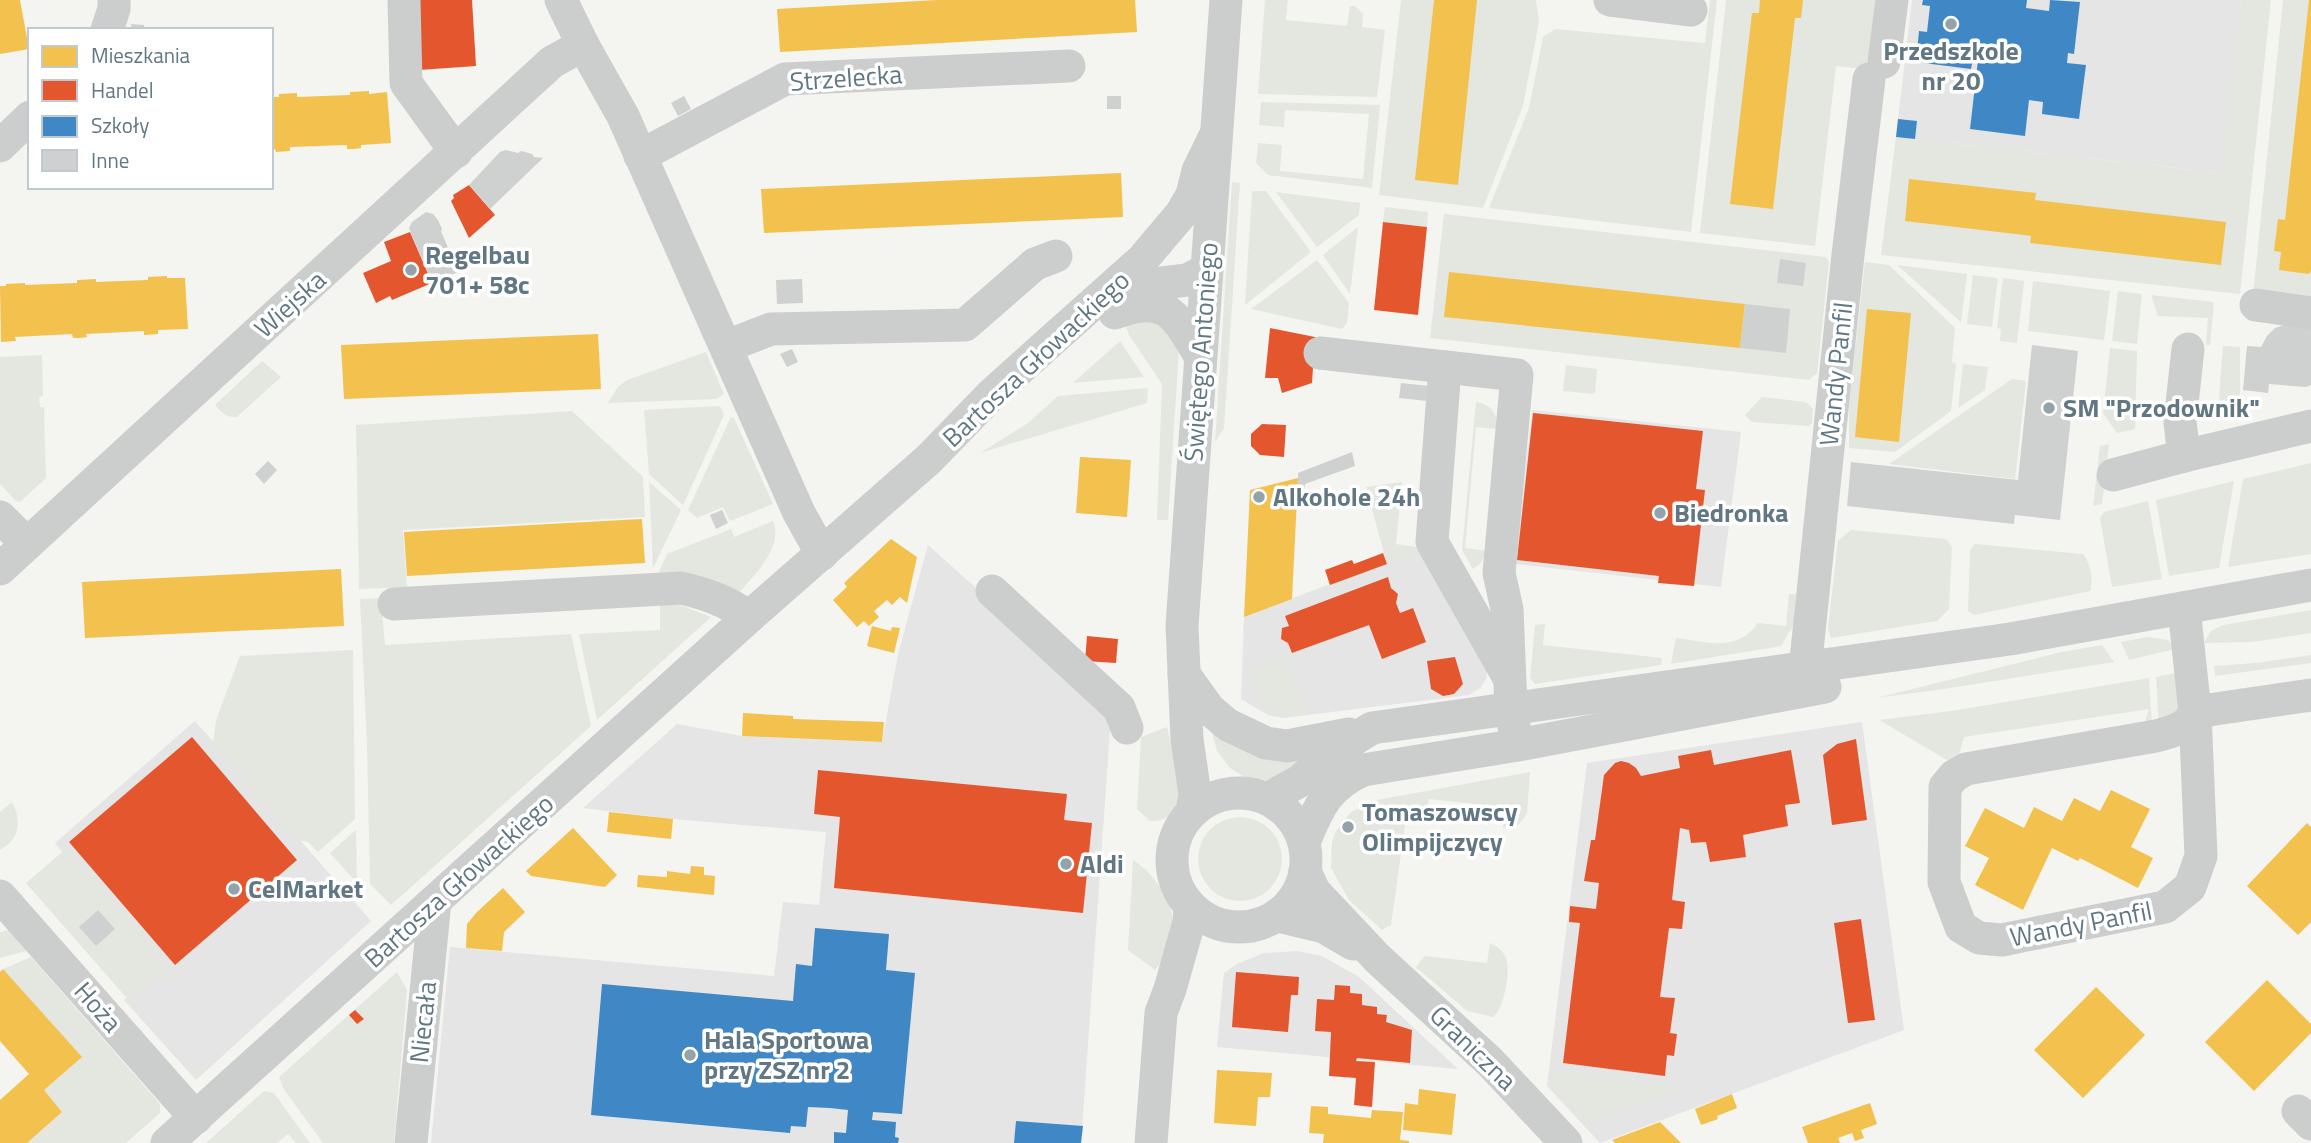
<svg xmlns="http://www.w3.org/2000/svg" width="2311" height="1143" font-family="'Titillium Web',sans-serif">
<rect width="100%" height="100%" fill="#f4f4f1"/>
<g fill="#e4e5e4">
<path d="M1912,0H2241L2223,173L1896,137Z"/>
<path d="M1532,410L1741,432L1721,587L1515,564Z"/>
<path d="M928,545L1066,669L1111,716L1081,1143H431L450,947L774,976L783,902L819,905L826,832L673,819L583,808L677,724L742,736L882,742L898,654Z"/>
<path d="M1424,548L1487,672L1486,679L1480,688L1469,695L1283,718L1268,715L1241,699L1244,617Z"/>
<path d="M195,721L371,921L196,1080L124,1000L160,966L55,843Z"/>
<path d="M1862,722L1904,1030L1600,1143L1547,1086L1587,763Z"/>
<path d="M1297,951L1322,956L1359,977L1458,1069L1217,1047L1224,973L1237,964L1264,953Z"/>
</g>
<g fill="#e4e7df">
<path d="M1265,0H1288L1286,20L1347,26L1350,6H1355L1363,14L1362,27L1385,30L1377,97L1258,94Z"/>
<path d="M1401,0H1536L1539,21L1523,106L1483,208L1379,195Z"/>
<path d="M1710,0H1717L1691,232L1489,208L1529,108L1543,37L1555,29L1705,43Z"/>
<path d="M1726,0H1882L1874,70L1836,66L1815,246L1700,233Z"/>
<path d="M2241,0H2271L2240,294L1881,255L1896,137L2222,173Z"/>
<path d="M2283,0H2311V302L2253,295Z"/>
<path d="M1261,102L1380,105L1372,188L1268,175L1256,163L1258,143L1282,145L1280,171L1363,179L1369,114L1285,110L1284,127L1259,125Z"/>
<path d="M1232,182L1240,183L1224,428L1215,442Z"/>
<path d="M1252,191H1266L1311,252L1245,305Z"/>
<path d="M1276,192L1360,203L1359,215L1317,247Z"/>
<path d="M1385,207L1428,212L1427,227L1383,222Z"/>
<path d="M1444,214L1826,257L1829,262L1817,373L1809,380L1430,338Z"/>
<path d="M1358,227L1350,294L1323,255Z"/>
<path d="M1317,260L1349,303L1347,323L1342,329L1251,309Z"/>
<path d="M1865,262L1889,265L1955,328L1952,362L1956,364L1951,411L1895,452L1849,448V406Z"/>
<path d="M1897,265L1967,274L1961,322Z"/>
<path d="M1973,275L1998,278L1992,327L1967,324Z"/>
<path d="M2003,278L2024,281L2017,343L2000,341L2001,329L1997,328Z"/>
<path d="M2033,281L2110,291L2104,340L2028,331Z"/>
<path d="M2118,291L2142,294L2137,344L2112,341Z"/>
<path d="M2151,295L2214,302L2210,345H2206L2208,318L2158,316Z"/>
<path d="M1145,320L1167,327L1179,350L1168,520H1157L1162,384L1129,335L1125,323Z"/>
<path d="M1120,341L1144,377L1073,383Z"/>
<path d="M2223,346L2240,347V410L2197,421V415L2218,410Z"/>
<path d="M2110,348L2137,351L2135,429L2117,433L2103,413Z"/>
<path d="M706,352L724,394L716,399L608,403L618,387L627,380Z"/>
<path d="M42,355L43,396L39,397L40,407H44L46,478L20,502L16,501L0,484V357Z"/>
<path d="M262,361L281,377L237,417C227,418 221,412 215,405Z"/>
<path d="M1963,364L1988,367L1985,390L1958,408Z"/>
<path d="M1566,365L1597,369L1595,394L1563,391Z"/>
<path d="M2012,379L2026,381L2015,479L1889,464Z"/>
<path d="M1148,388L1147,403L980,453L1028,423L1058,396Z"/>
<path d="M1762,397L1806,402L1813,409L1812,423L1808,426L1752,422L1745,415Z"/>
<path d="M1476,402C1492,405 1497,413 1498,429L1476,427L1465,548L1487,551L1480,564L1473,569L1462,550Z"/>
<path d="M720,406L724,415L683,505L649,474L644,410Z"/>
<path d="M572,411L643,477L645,517L403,530L407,587L359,589L356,425Z"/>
<path d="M731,417L734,418L773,504L730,521L723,507L697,518L688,510Z"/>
<path d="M2109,444L2102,504L2093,506L2100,446Z"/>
<path d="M2311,463V554L2228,567L2243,479Z"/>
<path d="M2234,481L2219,568L2169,576L2156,500Z"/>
<path d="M649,482L681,510L653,568Z"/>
<path d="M1402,482L1396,544L1416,547L1419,551L1387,564L1366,487Z"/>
<path d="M2148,501L2162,579L2112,587L2100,518L2104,512Z"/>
<path d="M773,521C784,548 753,576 737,595L657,576L667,554L731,529L734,537Z"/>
<path d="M1851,530L1946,539L1952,547L1949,609L1937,621L1831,638L1828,628L1838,541Z"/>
<path d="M1975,544L2083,554C2090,562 2094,580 2090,591L1974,615L1968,611L1970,550Z"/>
<path d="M1789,594H1796L1793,626L1781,646L1671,664L1676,638C1708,642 1736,653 1758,623L1786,626Z"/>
<path d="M381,598L385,645L571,634L591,726L391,905L370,884L367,745L360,599Z"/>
<path d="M660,602L677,604L711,617L597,720L579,634L660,630Z"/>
<path d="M2311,610V633L2252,642L2204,643L2211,631L2223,625Z"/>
<path d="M1545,624L1543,645L1662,658L1661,665L1535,684L1530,678L1535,625Z"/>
<path d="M2148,637L2168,640L2175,649L2129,660L2121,642Z"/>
<path d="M2102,645L2114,662L1944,689L1876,698L2062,652Z"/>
<path d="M353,650L355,819L318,852L308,842L298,840L213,743L216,720L240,656Z"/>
<path d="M2311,655V663L2215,676L2214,666L2256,663Z"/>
<path d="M1285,656L1306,714L1277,716L1267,712L1250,669Z"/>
<path d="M2180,672L2181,710L2159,726L2156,677Z"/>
<path d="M2149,678L2152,727L2142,730L2149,709L1964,737L1958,758L1947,760L1879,720L1951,711Z"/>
<path d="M1167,727C1173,754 1198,822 1150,821L1137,809L1141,737Z"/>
<path d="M1212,732C1247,756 1264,756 1304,759L1270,780L1248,779L1230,768L1217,751Z"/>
<path d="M1530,772L1527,814L1518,825L1503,828L1505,807L1429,799L1426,820L1406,818L1391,925L1382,930L1349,900L1331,868L1332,842L1336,831L1351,812L1377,800Z"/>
<path d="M12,802C22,821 20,839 0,850V812Z"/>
<circle cx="1240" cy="859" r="42"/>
<path d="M356,830L357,883L330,853Z"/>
<path d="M67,848L179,980L156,976L130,1000L195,1073L239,1034L242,1037L196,1077L26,883Z"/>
<path d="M1133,860C1160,877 1186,919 1168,952C1165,958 1159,964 1155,970L1128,950Z"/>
<path d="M9,930L26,951L0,958V932Z"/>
<path d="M1490,943C1497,946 1503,950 1506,958C1511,971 1504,1009 1493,1017L1467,1011L1416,967L1425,956L1487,963Z"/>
<path d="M31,957L160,1104V1113L126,1143H27L62,1112L44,1090L81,1057L3,969Z"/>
<path d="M397,972L407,990L394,1143H323L283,1088L279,1077Z"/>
<path d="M1553,1070L1686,1088L1587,1125L1551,1086Z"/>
<path d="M264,1091L274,1093L310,1143H296L288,1134L277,1143H206Z"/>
</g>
<g fill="#f2c14e">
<path d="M0,0H20L29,49L0,54Z"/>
<path d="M937,0H1135L1137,32L780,52L777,9Z"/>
<path d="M1434,0H1477L1458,185L1415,180Z"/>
<path d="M1760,0H1803L1801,18H1795L1773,209L1730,204L1752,13H1759Z"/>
<path d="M2309,0H2311V271L2309,274L2279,270L2281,252L2274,251L2278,219L2285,220Z"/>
<path d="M369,91V94L387,92L391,143L361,145V148L354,149H347V145L290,147V151L276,152L275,149H271V97H279V94L297,93V97L350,95V92Z"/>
<path d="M1121,173L1123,217L764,233L761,189Z"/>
<path d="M1909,179L2036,193L2035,200L2226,222L2221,265L2030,243L2031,236L2024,235L1905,221Z"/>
<path d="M1449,272L1745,304L1740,348L1444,317Z"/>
<path d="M167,276V278H185L188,329L158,330V334L144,335V331L86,334L87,337L80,338H73L72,334L15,337L16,341L1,342L0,286H6V284L25,283V285L77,283V280L96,279V282L148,280V277Z"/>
<path d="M1867,309L1911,313L1899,442L1855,437Z"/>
<path d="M598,334L601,389L344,399L341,345Z"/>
<path d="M1080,457L1131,460L1127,517L1076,513Z"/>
<path d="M1298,478L1292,599L1244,617L1250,490Z"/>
<path d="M642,519L645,563L407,576L404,532Z"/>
<path d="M891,539L917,557L907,603L900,597L892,605L887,600L874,611L879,617L869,626L864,621L857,627L833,600L847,587L844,583Z"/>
<path d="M341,569L344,626L85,638L82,582Z"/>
<path d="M872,626L891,631L892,627L900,628L894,653L867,646Z"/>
<path d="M743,713L793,716V719L884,722L882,742L742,736Z"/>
<path d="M2111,790L2150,809L2131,847L2153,858L2138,888L2080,858L2078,861L2052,848L2023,910L1975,885L1989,858L1965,846L1985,808L2024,828L2034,807L2062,821L2074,798L2100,811Z"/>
<path d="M609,812L673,819L671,839L607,832Z"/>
<path d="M2307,823L2311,827V922L2298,935L2247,886Z"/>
<path d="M573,828L617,875L605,887L531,876L526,871Z"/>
<path d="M691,866L704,867V875L715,876L714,895L637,887L638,875L667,877V871L690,874Z"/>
<path d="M503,888L525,912L504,932L502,951L466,948L467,924L477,912Z"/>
<path d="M3,969L82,1057L44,1090L62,1112L27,1143H0V1100L29,1074L0,1041V972Z"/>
<path d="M2267,980L2311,1024V1033L2254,1091L2205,1042Z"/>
<path d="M2096,987L2145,1035L2083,1098L2034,1050Z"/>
<path d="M1217,1070L1272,1073L1270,1097H1258L1256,1126L1214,1123Z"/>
<path d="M1419,1089L1456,1094L1452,1135L1403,1130L1405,1103L1418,1105Z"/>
<path d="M1732,1094L1737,1108L1717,1116L1718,1119L1701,1125L1695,1109Z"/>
<path d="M1870,1103L1877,1124L1861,1130L1864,1138L1855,1141L1852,1133L1838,1138L1840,1143H1808L1802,1127Z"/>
<path d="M1311,1106L1328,1107V1114L1371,1118L1372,1110L1403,1112L1400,1140L1409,1141V1143H1323L1324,1134L1309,1133Z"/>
<path d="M1660,1122L1681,1143H1615L1612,1140Z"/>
</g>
<g fill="#e4572e">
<path d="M415,0H472L476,66L419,70Z"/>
<path d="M469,185L495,215L469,238L451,201L454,198L453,195Z"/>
<path d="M1383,222L1427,227L1418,315L1374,310Z"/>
<path d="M410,232L432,283L392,300L390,296L376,303L363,273L391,261L384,242Z"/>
<path d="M1270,328L1315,337L1312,383L1282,393L1278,378H1265Z"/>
<path d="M1533,413L1703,431L1696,489L1705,490L1694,586L1658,583L1659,576L1517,560Z"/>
<path d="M1262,424L1286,425L1284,457L1260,455L1251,446V434Z"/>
<path d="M1383,553L1387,564L1330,585L1325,570L1352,560L1354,564Z"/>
<path d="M1388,577L1391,588L1398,594L1396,603L1400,613L1413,608L1426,642L1382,659L1369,625L1292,653L1288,643L1281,639L1282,628L1289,626L1285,616Z"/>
<path d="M1087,636L1118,639L1116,663L1085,661Z"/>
<path d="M1455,657L1463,684L1454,694L1443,696L1431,689L1427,661Z"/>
<path d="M192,737L297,860L175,965L69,842Z"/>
<path d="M1856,739L1867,820L1832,825L1823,755L1837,744Z"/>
<path d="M1711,750L1714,765L1791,750L1800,803L1785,805L1788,826L1743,835L1746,857L1710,862L1706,842L1691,843L1689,830L1680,828L1672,900L1685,902L1682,929L1669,928L1660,997L1675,998L1670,1033L1677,1034L1674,1056L1667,1055L1665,1076L1563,1063L1580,923L1569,922L1570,906L1596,909L1599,883L1584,881L1591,840H1595L1604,775L1615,763L1621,761L1629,763L1636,768L1641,776L1680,768L1678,756Z"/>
<path d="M818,770L1067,794L1064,820L1092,823L1083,913L834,888L840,817L814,814Z"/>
<path d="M1861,919L1875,1020L1848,1023L1834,923Z"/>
<path d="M1236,972L1299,977L1298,995H1291L1288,1032L1232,1027Z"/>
<path d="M1335,985L1350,986V993L1362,994V1005L1377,1007V1014L1387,1015L1386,1022L1412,1030L1410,1063L1357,1058L1356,1061L1375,1062L1372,1107L1354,1105L1356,1078L1329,1076L1331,1032L1315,1031L1317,999L1334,1000Z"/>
<path d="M355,1010L364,1019L357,1024L349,1015Z"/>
</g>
<g fill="#3f88c5">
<path d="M1923,0H2027L2026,8L2049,11L2050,0L2080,2L2074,54L2068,53L2067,63L2086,65L2079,119L2042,114L2043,102L2029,100L2025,136L1970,129L1978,60L1973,59L1971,69L1916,62L1919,31L1927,32L1930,6L1922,5Z"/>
<path d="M1898,119L1917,121L1915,139L1896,137Z"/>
<path d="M815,928L889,934L886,970L915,973L902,1114L873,1112L872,1120L896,1122L895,1137L899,1138L898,1143H834V1132L846,1133L848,1110L830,1108L808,1107L806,1127L791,1126L790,1133L591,1115L602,984L793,1001L796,964L812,966Z"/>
<path d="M1016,1121L1083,1126L1081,1143H1014Z"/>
</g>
<g fill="#cfd1d0">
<path d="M131,24L144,25V30H132Z"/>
<path d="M684,96L691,109L678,116L671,103Z"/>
<rect x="1107" y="96" width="14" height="13"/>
<path d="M506,150L518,153L521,151L532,154L534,157L543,158L490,209L469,185L500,152Z"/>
<path d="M426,212L433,214L438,220L442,229L441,231L458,272L445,277L444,274L431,280L409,228L412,222Z"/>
<path d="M1780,259L1806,263L1803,286L1777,283Z"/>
<path d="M802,279L803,303L777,304L776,280Z"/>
<path d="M1745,304L1790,309L1786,353L1740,348Z"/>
<path d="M2287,324L2311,327V385L2306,387L2269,384L2268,393L2243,390L2247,346L2261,347L2267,336L2275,328Z"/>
<path d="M2032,345L2078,351L2060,520L2015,515L2014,524L1847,506L1851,462L2018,480Z"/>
<path d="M792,349L798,362L787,367L780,354Z"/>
<path d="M1401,383L1429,386L1427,401L1399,398Z"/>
<path d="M1352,452L1355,466L1305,484L1304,492H1298V473Z"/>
<path d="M268,461L277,470L264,484L255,474Z"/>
<path d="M722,510L728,523L716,529L710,515Z"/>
<path d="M98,910L115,929L96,946L79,927Z"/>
</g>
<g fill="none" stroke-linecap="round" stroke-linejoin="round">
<g stroke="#cccece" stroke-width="33">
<path d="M404,0L406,83L456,152"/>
<path d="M561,0L583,45L623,116L799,513L822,554"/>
<path d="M1610,0L1691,10"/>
<path d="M107,30L114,9V0"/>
<path d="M1884,62L1892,0"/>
<path d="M0,146L30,117"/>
<path d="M640,156L785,79L1069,66"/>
<path d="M2256,305L2311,313"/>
<path d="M1113,310L1129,295L1146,285L1187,280L1206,270"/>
<path d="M1115,313C1166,293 1176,315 1200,356"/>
<path d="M727,346L771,329L965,325L1035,264L1056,256"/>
<path d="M2188,349L2180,422L2184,456L2311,426"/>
<path d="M1320,353L1517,375L1499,573L1507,609L1511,709L1515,732"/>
<path d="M1445,367L1432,542L1508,676"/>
<path d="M2113,475L2184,456"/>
<path d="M0,517L27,544"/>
<path d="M0,569L552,62L583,45"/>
<path d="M992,591L1119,708L1127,728"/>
<path d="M394,604L681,588C707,594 727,601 749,617"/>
<path d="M2184,608L2195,712L2311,695"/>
<path d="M1184,674L1209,709L1228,725L1266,743L1287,746L1349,734"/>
<path d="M1803,689L1848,255L1869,79"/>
<path d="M2195,712L2201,856L2190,887L2165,907L2002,940L1979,938L1961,927L1944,882L1945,787L1954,776L1966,769L2156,736C2173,731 2187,729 2195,712Z"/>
<circle cx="1239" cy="860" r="67"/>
<path d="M1267,799L1300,781L1327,756L1372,728L2010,639L2311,585"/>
<path d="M1192,811L1195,795L1187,739L1182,626L1226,0"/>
<path d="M1304,842C1319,807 1326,787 1363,770L1518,745L1825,687"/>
<path d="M1305,871L1314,891L1377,958L1490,1062L1566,1143"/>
<path d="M0,896L196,1118"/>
<path d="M1278,916L1324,927L1353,944"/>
<path d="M2298,1111L2311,1124"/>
<path d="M167,1143L749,617L929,459L993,393L1143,259L1181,214L1192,195L1198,171L1216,134"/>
<path d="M411,1143L435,901"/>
<path d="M1151,1143L1161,1013L1170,989L1189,922L1190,909"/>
</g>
</g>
<g fill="#94a3aa" stroke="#fff" stroke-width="2.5">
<circle cx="1951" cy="24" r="7"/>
<circle cx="411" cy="270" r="7"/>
<circle cx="2049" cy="408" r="7"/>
<circle cx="1259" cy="497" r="7"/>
<circle cx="1660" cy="513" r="7"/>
<circle cx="1348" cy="827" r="7"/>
<circle cx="1066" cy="864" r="7"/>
<circle cx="234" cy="889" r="7"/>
<circle cx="690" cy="1055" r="7"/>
</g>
<g text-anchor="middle" stroke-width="7" stroke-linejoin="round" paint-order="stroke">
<g font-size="26" font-weight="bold" fill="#617884" stroke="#fff" text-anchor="start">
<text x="1951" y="60" text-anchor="middle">Przedszkole<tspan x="1951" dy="30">nr 20</tspan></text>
<text x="425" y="264">Regelbau<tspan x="425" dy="30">701+ 58c</tspan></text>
<text x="2063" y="417">SM "Przodownik"</text>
<text x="1273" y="506">Alkohole 24h</text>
<text x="1674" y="522">Biedronka</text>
<text x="1362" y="821">Tomaszowscy<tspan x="1362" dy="30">Olimpijczycy</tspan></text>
<text x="1080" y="873">Aldi</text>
<text x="248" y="898">CelMarket</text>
<text x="704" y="1049">Hala Sportowa<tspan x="704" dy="30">przy ZSZ nr 2</tspan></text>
</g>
<g font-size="26" fill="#617884" stroke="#fff">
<text transform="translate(846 78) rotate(-4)" y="9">Strzelecka</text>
<text transform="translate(290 304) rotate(-42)" y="9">Wiejska</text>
<text transform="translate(1201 352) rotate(-86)" y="9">Świętego Antoniego</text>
<text transform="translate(1036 359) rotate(-43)" y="9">Bartosza Głowackiego</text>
<text transform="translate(1836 374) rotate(-84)" y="9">Wandy Panfil</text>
<text transform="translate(459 881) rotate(-42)" y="9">Bartosza Głowackiego</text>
<text transform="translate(2081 924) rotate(-11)" y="9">Wandy Panfil</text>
<text transform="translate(98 1007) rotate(49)" y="9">Hoża</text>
<text transform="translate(423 1022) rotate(-84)" y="9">Niecała</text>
<text transform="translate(1473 1048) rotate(44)" y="9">Graniczna</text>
</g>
</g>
<rect x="28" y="28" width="245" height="161" fill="#ffffff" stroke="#c0c9ce" stroke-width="2"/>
<rect x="42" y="46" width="35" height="21" fill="#f2c14e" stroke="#c0c9ce" stroke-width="2"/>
<text x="91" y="63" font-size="21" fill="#617884">Mieszkania</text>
<rect x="42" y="80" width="35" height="21" fill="#e4572e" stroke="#c0c9ce" stroke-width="2"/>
<text x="91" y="98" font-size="21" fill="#617884">Handel</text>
<rect x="42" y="116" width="35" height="21" fill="#3f88c5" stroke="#c0c9ce" stroke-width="2"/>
<text x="91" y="133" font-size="21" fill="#617884">Szkoły</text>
<rect x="42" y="150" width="35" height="21" fill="#cfd1d0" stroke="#c0c9ce" stroke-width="2"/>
<text x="91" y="168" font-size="21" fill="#617884">Inne</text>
</svg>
